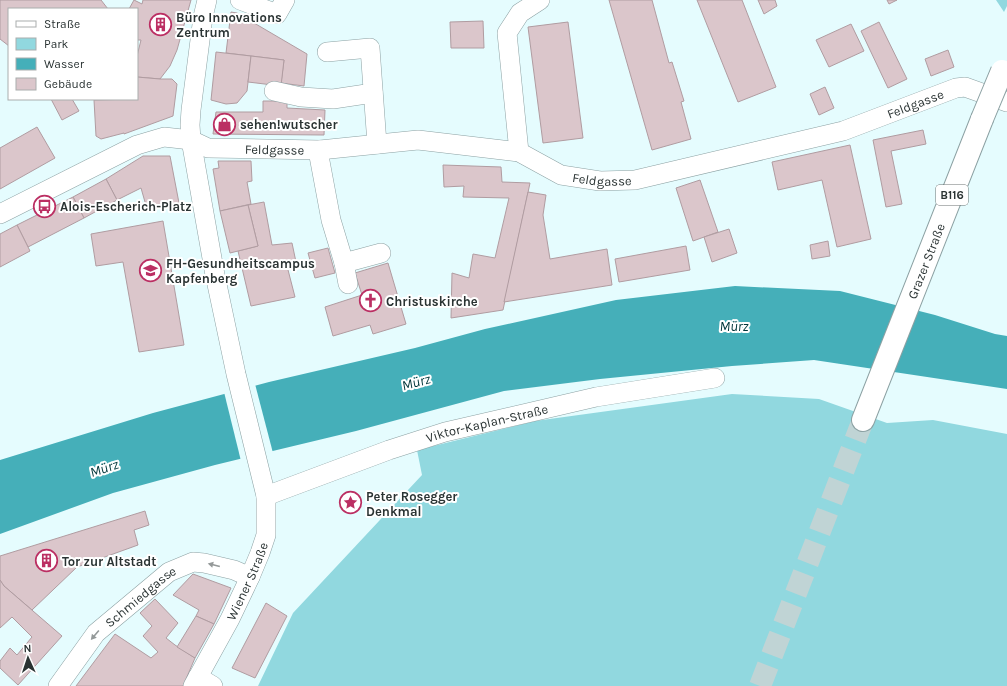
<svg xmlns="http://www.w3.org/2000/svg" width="1007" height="686" font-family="Karla,sans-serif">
<rect width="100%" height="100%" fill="#e5fcfe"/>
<g fill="#91d8df">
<path d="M996,0H1007V6L1004,12Z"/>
<path d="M732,394L819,399L887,423L933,420L1007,434V686H258L293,613L422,475L417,450L535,421Z"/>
</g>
<path fill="#45afb9" d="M735,286L840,291L935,315L995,334L1007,336V389L814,360L732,366L600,379L504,391L356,431L215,465L113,493L0,534V460L153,413L269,382L415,348L485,329L616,300Z"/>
<path fill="#e5fcfe" d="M255,384L273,453L241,461L224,392Z"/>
<g fill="#dbc6cb" stroke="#b09ca1">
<path d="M0,0H101L108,9H9V46L0,39Z"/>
<path d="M134,0L142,4L143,0H191L177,50L170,66L160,79L137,77V56L141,40H137V9H129Z"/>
<path d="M609,0H652L669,63L672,62L684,101L681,102L691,139L652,150Z"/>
<path d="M697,0H742L776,87L738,102Z"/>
<path d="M758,0H775L777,6L764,14Z"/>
<path d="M887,0H897L889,4Z"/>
<path d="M231,12L237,13L307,54L304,86L281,83L284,60L226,53Z"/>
<path d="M483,21L484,48H451L450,22Z"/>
<path d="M568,22L583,138L543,143L528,27Z"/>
<path d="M879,22L907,79L888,88L861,31Z"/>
<path d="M851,24L864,51L829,67L816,40Z"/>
<path d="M948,50L954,67L931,76L925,59Z"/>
<path d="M216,52L251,56L247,91L237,103L226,104L211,100Z"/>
<path d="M251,56L284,60L281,86L248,82Z"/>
<path d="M137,77L160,79H172L177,84L173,116L124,134V133L101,139L96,136L94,100L137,99Z"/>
<path d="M825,87L834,108L819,115L810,94Z"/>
<path d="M51,99H72L79,111L62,120Z"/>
<path d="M263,101H287V108L325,110L324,135L213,134L216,112H263Z"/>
<path d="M37,127L55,158L0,189V148Z"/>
<path d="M923,130L926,144L891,151L902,204L886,207L873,140Z"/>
<path d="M850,145L871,239L837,247L822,180L778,190L772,162Z"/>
<path d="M143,156H170L179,203L147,209L141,188L117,200L106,179Z"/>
<path d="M218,161H251L252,181L247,182L251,204L220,211L213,169L219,168Z"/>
<path d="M443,165L501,167L502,182L530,183L503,310L451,318L452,273L469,278L473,254L495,258L509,198L463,197L464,186L444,187Z"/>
<path d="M106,179L117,200L84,218L73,197Z"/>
<path d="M700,180L718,232L693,241L676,188Z"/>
<path d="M528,192L546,195L543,215L550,259L607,249L612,285L504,302Z"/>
<path d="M73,197L84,218L28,247L17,225Z"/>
<path d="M264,202L272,245L292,243L296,262L287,266L295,297L251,306L238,251L258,246L248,205Z"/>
<path d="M248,205L258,246L230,253L220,211Z"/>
<path d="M163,221L184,345L139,352L123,262L96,266L91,234Z"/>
<path d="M17,225L30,251L0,267V234Z"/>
<path d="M729,229L737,253L712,262L704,237Z"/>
<path d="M828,241L830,256L812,259L810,245Z"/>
<path d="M686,246L690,270L619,282L615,259Z"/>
<path d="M328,248L335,273L315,278L308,253Z"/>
<path d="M388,263L406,324L373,334L370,325L333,336L325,307L362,295L355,273Z"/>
<path d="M145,511L149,525L134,530L138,545L77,567L32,610L4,586L0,580V556Z"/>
<path d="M193,574L231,588L214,624L196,616L199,610L173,595Z"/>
<path d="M0,580L4,586L62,636L18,685L0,668V661L10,648L17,655L32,637L12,617L0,628Z"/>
<path d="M155,599L178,623L166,638L175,645L195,658L183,686H76L115,634L151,658L158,652L143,636L152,626L140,613Z"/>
<path d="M266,603L287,616L255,678L232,668Z"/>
<path d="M196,616L214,624L195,658L177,647Z"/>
</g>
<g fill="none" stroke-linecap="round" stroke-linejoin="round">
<path stroke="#c0d4d5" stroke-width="22" stroke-dasharray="22 11" stroke-linecap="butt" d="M760,686L863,420"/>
<defs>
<g id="minor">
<path d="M240,0L277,14L285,0"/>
<path d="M327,52L370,48L377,144"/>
<path d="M274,91L301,97L333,99L373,93"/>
<path d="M320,150L319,156L331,220L344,263L348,284"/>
<path d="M519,152L507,33L520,13L540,0"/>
<path id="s1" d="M0,214L137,145L164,137L191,140L208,148L320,150L418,140L519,152L561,175L600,181L635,180L843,131L956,88L965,87L1007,102"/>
<path d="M344,263L381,253"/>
<path id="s2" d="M266,496L389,450L445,432L596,397L715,378"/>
<path d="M198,677L213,686"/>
<path id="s3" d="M58,686L96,633L169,572L193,562L204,563L234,570L250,577"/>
<path id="s4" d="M193,686L230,619L250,577L260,553L266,535V496L236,374L215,275L191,140L190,125L191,110L203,17L207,0"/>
</g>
<g id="highway">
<path id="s5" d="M863,420L982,119"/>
</g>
</defs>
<use href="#minor" stroke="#8ca1a3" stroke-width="20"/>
<use href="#highway" stroke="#8ca1a3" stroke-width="24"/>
<use href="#minor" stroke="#fff" stroke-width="19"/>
<use href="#highway" stroke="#fff" stroke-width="22"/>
<defs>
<path id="highway-bridge" d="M982,119L1002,71"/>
</defs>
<use href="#highway-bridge" stroke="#8ca1a3" stroke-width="24" stroke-linecap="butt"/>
<use href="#highway-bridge" stroke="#fff" stroke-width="22"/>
</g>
<defs><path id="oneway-solid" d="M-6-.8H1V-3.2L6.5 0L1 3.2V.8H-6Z"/></defs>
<g fill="#949999">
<use href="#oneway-solid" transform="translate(214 565) rotate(-166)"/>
<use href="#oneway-solid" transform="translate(95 635) rotate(130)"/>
</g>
<defs>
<symbol id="building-ring" viewBox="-11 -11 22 22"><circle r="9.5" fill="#fff" stroke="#bb2f63" stroke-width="1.5"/><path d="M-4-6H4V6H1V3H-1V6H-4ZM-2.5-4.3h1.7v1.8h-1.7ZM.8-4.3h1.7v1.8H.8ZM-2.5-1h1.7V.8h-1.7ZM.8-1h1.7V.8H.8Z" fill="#bb2f63"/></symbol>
<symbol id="shop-ring" viewBox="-11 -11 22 22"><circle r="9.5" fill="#fff" stroke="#bb2f63" stroke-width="1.5"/><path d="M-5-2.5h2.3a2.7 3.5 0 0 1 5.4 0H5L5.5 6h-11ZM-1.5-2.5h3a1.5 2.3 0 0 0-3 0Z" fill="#bb2f63"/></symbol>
<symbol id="bus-ring" viewBox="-11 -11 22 22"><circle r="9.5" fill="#fff" stroke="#bb2f63" stroke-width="1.5"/><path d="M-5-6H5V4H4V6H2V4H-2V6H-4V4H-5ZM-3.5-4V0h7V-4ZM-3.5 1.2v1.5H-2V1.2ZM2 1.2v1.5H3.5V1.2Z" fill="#bb2f63"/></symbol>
<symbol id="university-ring" viewBox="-11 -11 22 22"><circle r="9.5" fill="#fff" stroke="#bb2f63" stroke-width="1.5"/><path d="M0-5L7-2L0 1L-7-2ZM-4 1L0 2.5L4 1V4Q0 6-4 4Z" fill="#bb2f63"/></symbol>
<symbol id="church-ring" viewBox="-11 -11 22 22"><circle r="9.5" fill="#fff" stroke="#bb2f63" stroke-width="1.5"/><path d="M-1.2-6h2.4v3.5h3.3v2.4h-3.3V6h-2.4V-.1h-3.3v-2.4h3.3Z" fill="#bb2f63"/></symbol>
<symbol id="sight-ring" viewBox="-11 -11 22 22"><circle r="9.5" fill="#fff" stroke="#bb2f63" stroke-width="1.5"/><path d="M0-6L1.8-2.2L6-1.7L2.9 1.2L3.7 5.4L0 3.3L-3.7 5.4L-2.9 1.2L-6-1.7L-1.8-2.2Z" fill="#bb2f63"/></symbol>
</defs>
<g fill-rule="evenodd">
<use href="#building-ring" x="148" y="12" width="25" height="25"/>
<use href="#shop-ring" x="212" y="112" width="25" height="25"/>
<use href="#bus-ring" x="32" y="194" width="25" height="25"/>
<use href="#university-ring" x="138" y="258" width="25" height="25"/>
<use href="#church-ring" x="358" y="288" width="25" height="25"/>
<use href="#sight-ring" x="338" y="490" width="25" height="25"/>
<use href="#building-ring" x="34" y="548" width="25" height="25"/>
</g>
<g text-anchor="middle" stroke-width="4" stroke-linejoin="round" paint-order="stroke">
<rect fill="#fff" stroke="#6a7070" stroke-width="1" x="936" y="185" width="32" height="20" rx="3"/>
<g font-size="12" font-weight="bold" fill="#2a3333">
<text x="952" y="199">B116</text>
</g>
<g font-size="13" font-weight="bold" fill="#2a3333" stroke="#fff" text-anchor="start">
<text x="176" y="22">Büro Innovations<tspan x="176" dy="15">Zentrum</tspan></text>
<text x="240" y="129">sehen!wutscher</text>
<text x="60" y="211">Alois-Escherich-Platz</text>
<text x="166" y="268">FH-Gesundheitscampus<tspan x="166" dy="15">Kapfenberg</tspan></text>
<text x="386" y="306">Christuskirche</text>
<text x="366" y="501">Peter Rosegger<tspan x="366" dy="15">Denkmal</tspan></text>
<text x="62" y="566">Tor zur Altstadt</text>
</g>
<g font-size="13" fill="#2a3333" stroke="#fff">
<text dy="5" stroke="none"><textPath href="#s1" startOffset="953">Feldgasse</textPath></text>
<text dy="5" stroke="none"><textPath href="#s1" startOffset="294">Feldgasse</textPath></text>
<text dy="5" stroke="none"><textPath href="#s1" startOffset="629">Feldgasse</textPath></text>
<text dy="5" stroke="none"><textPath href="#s5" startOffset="171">Grazer Straße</textPath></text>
<text dy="5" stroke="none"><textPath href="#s2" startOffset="233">Viktor-Kaplan-Straße</textPath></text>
<text dy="5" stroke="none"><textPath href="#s4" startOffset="118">Wiener Straße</textPath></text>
<text dy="5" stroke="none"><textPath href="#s3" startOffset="123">Schmiedgasse</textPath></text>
</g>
<g font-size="14" font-style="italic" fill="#01363a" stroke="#fff">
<text x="734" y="331">Mürz</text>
<text transform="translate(416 382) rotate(-15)" y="5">Mürz</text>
<text transform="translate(104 468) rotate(-18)" y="5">Mürz</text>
</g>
</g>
<rect x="8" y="8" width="130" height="92" fill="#ffffff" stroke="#aaadad"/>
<rect x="16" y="21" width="20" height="6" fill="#ffffff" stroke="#aaadad"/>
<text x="44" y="28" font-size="12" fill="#2a3333">Straße</text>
<rect x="16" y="38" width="20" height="12" fill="#91d8df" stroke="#aaadad"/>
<text x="44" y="48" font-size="12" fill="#2a3333">Park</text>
<rect x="16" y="58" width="20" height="12" fill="#45afb9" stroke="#aaadad"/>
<text x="44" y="68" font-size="12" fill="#2a3333">Wasser</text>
<rect x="16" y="78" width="20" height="12" fill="#dbc6cb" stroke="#aaadad"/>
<text x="44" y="88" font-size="12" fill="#2a3333">Gebäude</text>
<g transform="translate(28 658) rotate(357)" stroke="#ffffff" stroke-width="3" paint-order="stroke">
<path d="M0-3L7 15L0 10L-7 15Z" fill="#2a3333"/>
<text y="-6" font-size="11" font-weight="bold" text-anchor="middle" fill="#2a3333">N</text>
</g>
</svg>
